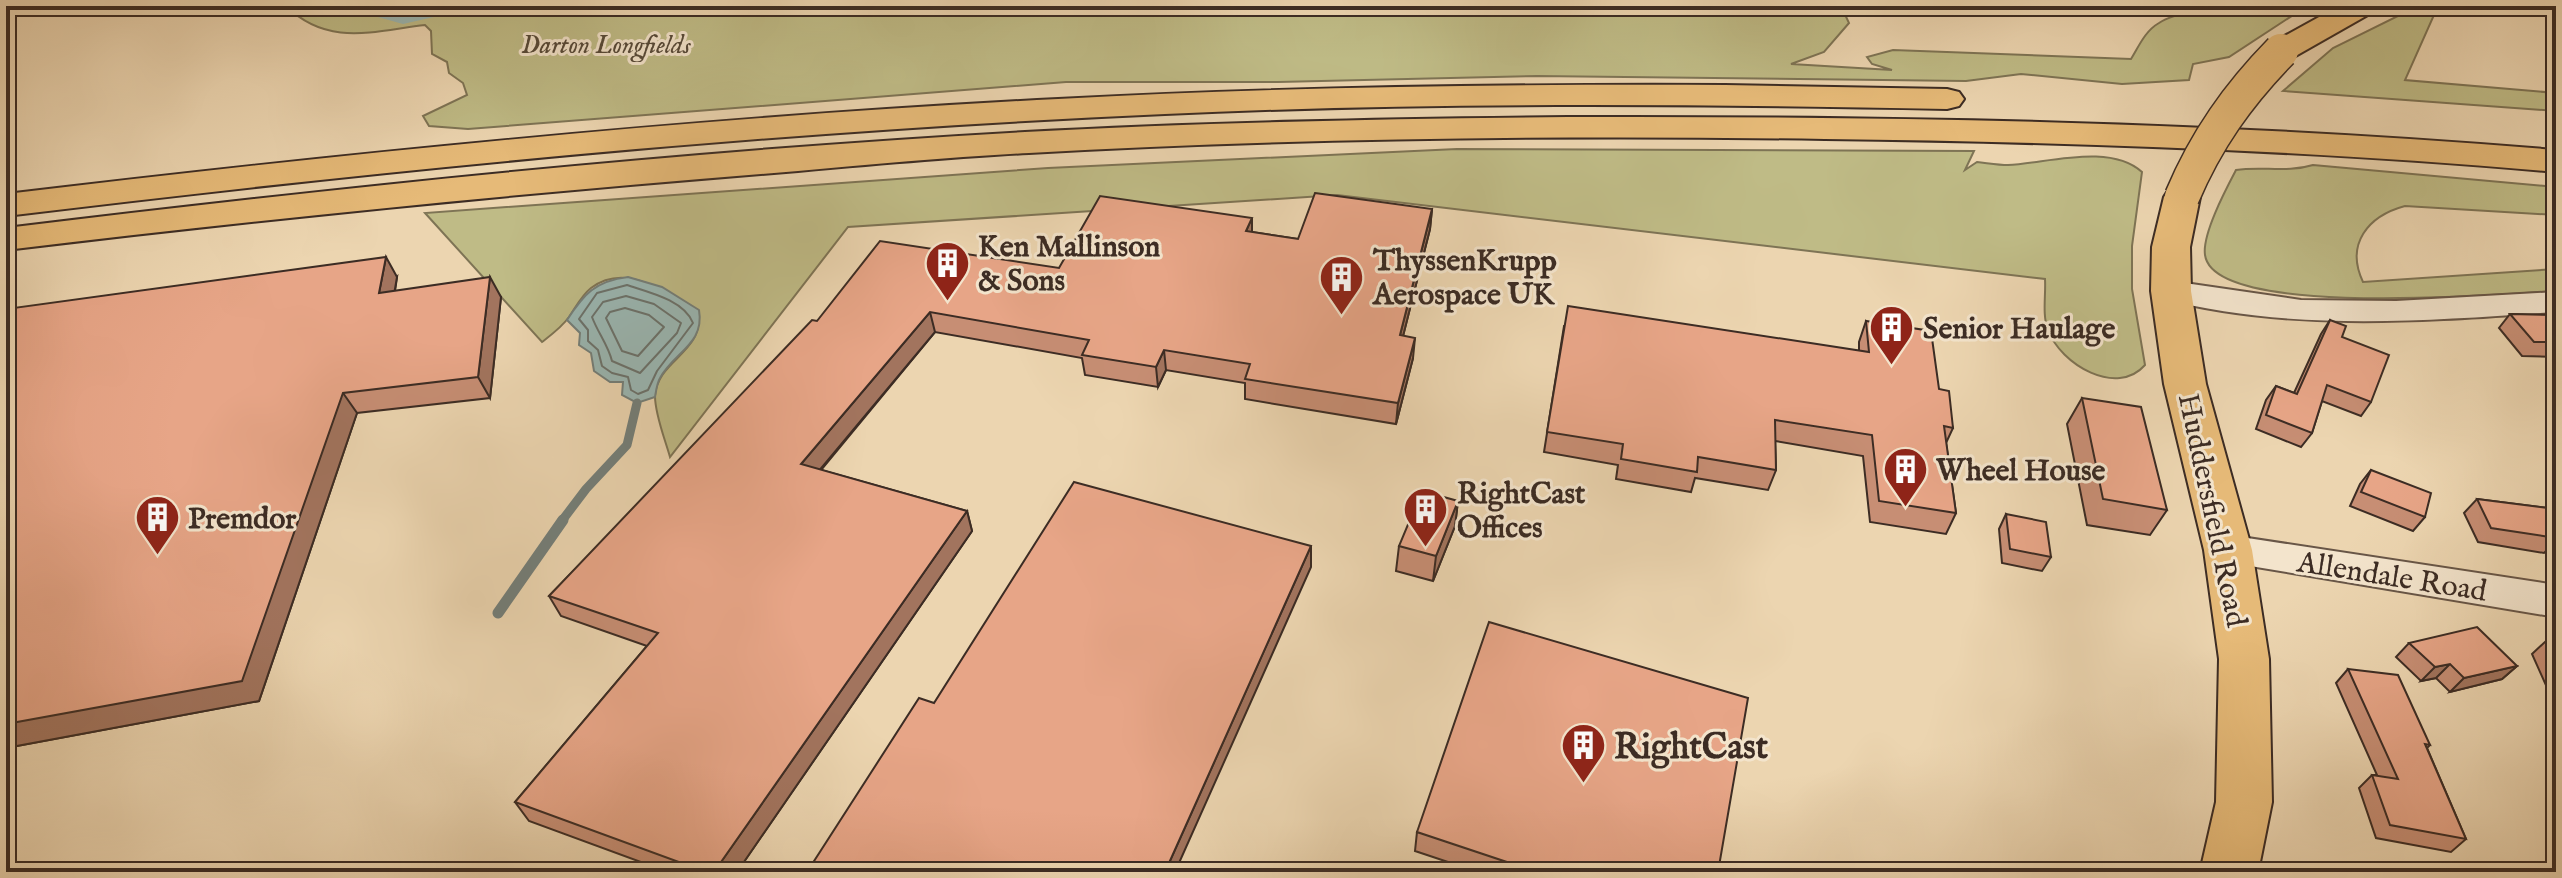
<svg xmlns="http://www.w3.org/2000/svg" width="2562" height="878" font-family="'IM FELL English',serif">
<rect width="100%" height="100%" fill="#ecd5b0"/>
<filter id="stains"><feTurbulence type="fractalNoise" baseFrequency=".0025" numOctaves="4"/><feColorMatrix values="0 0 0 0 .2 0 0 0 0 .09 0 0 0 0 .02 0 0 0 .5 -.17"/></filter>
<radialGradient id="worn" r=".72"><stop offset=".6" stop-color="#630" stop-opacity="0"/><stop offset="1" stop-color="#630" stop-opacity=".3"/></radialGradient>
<g fill="#bfbb86" stroke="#7e7455" stroke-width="2">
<path d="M286,6H1841L1849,23L1824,52L1791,64L1892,70L1872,64L1867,57L1893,50L2131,59C2139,46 2145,31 2159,23C2170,15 2184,16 2194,6H2307L2229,57L2193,64L2189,80L2122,84L2021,74L1966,81L1537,76L1278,82H1066L468,129L429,126L423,116L467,95L463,83L449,73L447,62L432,54L431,31L425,25C373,31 328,47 286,6Z"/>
<path d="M2418,6H2438L2405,80L2556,93V111L2283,91L2333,48Z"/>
<path d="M1457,149L1974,151L1965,170L1977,162C1987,163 1998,165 2008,165C2048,163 2110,143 2142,172L2132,246V289L2145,365C2117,397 2061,365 2048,330C2042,315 2046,295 2045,279L1337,195L848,227L670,457C665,439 655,415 655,396C657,359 706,353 698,310C667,294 627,261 591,288C581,296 576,307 569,317C562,327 551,335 542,342L425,213L1048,168Z"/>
<path d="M2313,165L2556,187V215L2405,206C2368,216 2345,244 2363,282L2556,269V291C2504,294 2214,319 2205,255C2202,234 2226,189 2236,170C2262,166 2287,173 2313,165Z"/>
</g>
<path fill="#9ab7b3" stroke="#747f7a" stroke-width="2" d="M628,277L662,287L699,310C705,344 674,352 660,378C657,383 656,391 655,397L637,403L622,395L623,382H610L594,371L591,353L579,345L580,333L567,320C584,294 595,281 628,277Z"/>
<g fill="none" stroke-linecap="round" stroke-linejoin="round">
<g stroke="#6b726c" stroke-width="2">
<path d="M627,285C648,292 684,300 693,323L657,371L648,390L638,394L631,390L628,377L612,373L602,366L598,350L588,341V330L579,319L597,293Z"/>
<path d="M626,296L654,304L681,323L677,333L640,373L612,361C608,345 598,333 592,317L603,302Z"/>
<path d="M625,308L649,315L664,327L638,356L622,351L606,318L610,312Z"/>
</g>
<path stroke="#747f7a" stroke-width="9" d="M561,522L586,489L627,445L637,403"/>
<path stroke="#747f7a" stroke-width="11" d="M498,613L563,520"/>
<path fill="#9ab7b3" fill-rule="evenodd" d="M362,6H452L447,14L403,24L367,14Z"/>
<defs>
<g id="minor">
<path d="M2171,281L2301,300L2396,301L2556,292V312C2423,321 2290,332 2160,298L2155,291L2160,284Z"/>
<path d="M2228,535L2556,585V617L2214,560L2209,550L2214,540Z"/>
</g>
<g id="trunk">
<path d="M2339,6H2377L2373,12L2292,58L2281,61L2270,58L2265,51L2270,44Z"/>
<path d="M2182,186L2195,189L2200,197L2190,247L2191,291L2206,384L2252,550L2269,659L2272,802L2258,872H2200L2216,802L2219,659L2204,550L2164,384L2151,291L2152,247L2164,197L2169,189Z"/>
</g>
<g id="motorway">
<path d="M1725,85L1947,89L1959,92L1964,99L1959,106L1947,109C1686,104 1425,102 1165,114C777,131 391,169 6,216V194C356,152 706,117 1058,99C1280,87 1502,84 1725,85Z"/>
<path d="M1568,117C1898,116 2227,122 2556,150V172C2313,150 2069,142 1825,139C1560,135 1294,138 1029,153C952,157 875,164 798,171C533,192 270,218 6,250V228C344,187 684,151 1025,132C1206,122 1387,119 1568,117Z"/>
</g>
</defs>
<use href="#minor" stroke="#685647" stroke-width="4"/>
<use href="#trunk" stroke="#3c2c24" stroke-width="4"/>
<use href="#motorway" stroke="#3c2c24" stroke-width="4"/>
<use href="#minor" fill="#f3e4cc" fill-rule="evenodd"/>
<use href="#trunk" fill="#e6ba78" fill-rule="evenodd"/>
<use href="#motorway" fill="#e6ba78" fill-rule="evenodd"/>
<defs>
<path id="trunk-bridge" d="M2182,197C2206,140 2238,95 2281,51"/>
</defs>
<use href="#trunk-bridge" stroke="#3c2c24" stroke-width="37" stroke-linecap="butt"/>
<use href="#trunk-bridge" stroke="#e6ba78" stroke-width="34"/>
</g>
<g fill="#c78e74" stroke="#3c2c24" stroke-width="2">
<path d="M1432,209L1430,229L1403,336L1413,358L1396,424L1245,399V383L1166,370L1158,387L1085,375L1082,358L935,332L821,470L967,511L972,531L737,872H668L529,821L515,802L647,646L561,616L549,596L817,321L1059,268L1252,232L1298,239Z"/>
<path d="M397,277L395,291L501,297L490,398L357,413L259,701L6,748Z"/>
<path d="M2510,314L2556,315V357L2522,356L2499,328Z"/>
<path d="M2330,320L2342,337L2371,402L2361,416L2322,401L2312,433L2301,447L2256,429L2266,400L2276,386L2294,393L2321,334Z"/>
<path d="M1866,321L1939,389L1953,428L1946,443L1956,513L1946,534L1870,522L1863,456L1775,441L1776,470L1768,490L1695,478L1691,492L1616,479L1618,465L1544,452L1564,326L1859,351V342Z"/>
<path d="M2082,398L2167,510L2150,535L2087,525L2067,424Z"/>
<path d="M2371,470L2425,517L2413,531L2350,506L2360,484Z"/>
<path d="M2477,499L2556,509V551L2547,550L2544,553L2478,542L2464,513Z"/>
<path d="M1458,501L1455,526L1433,581L1396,571L1399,546Z"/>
<path d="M2006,514L2051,557L2042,571L2002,563L1999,529Z"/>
<path d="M2547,640L2556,642V693L2549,692L2532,654Z"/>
<path d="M2409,643L2517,666L2502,679L2450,692L2436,678L2421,681L2396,657Z"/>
<path d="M2348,669L2430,745L2427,748L2466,839L2451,852L2376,838L2359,788L2372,775H2377L2336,683Z"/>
<path d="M1417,832L1718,872H1478L1415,851Z"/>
<path d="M2457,863L2508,872H2446Z"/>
</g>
<g fill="#a2745e" stroke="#3c2c24" stroke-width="2">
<path d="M1432,209L1430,229L1398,356L1400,335Z"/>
<path d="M1252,218V238L1246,231Z"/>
<path d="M386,257L397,277L391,313L379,293Z"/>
<path d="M490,277L501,297L490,398L478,377Z"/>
<path d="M930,312L935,332L808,484L801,464Z"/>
<path d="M1415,338L1413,358L1396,424L1398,403Z"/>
<path d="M1164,350L1166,370L1158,387L1156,367Z"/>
<path d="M343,393L357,413L259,701L6,748V724Z"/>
<path d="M1458,501L1455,526L1433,581L1436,556Z"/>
<path d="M967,511L972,531L737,872H714Z"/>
<path d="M1311,546V567L1175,872H1165Z"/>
<path d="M2450,664L2436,678L2421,681L2435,667Z"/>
<path d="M2517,666L2502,679L2450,692L2464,678Z"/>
</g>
<g fill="#e7a587" stroke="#3c2c24" stroke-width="2">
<path d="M1315,193L1432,209L1400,335L1415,338L1398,403L1245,379L1250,364L1164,350L1156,367L1082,355L1089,340L930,312L801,464L967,511L714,872H706L515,802L658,633L549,596L812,320L817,321L880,241L1059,268L1100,196L1252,218L1246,231L1298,239Z"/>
<path d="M386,257L379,293L490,277L478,377L343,393L242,681L6,724V309Z"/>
<path d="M1568,306L1869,352L1866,321L1931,331L1939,389L1949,391L1953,428L1944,426L1956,513L1879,501L1872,435L1775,420L1776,470L1698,457L1697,472L1621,459L1623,444L1547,432Z"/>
<path d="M2510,314L2556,315V342H2534Z"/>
<path d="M2330,320L2346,326L2342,337L2389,355L2371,402L2327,385L2312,433L2266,415L2276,386L2297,394Z"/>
<path d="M2082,398L2141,407L2167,510L2103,499Z"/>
<path d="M2371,470L2431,493L2425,517L2361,492Z"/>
<path d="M1074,482L1311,546L1165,872H807L919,698L934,703Z"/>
<path d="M1422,491L1458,501L1436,556L1399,546Z"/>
<path d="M2477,499L2556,509V538L2491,528Z"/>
<path d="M2006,514L2046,522L2051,557L2010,549Z"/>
<path d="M1489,622L1748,698L1718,872H1537L1417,832Z"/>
<path d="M2477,627L2517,666L2464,678L2450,664L2435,667L2409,643Z"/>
<path d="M2547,640L2556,642V660Z"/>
<path d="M2348,669L2398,675L2430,745L2425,744L2466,839L2390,825L2372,775L2398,779Z"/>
<path d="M2457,863L2508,872H2461Z"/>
</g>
<defs>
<symbol id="building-pin" viewBox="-11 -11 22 30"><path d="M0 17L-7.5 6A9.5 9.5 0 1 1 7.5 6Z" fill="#8f2418" stroke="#f3e4cc"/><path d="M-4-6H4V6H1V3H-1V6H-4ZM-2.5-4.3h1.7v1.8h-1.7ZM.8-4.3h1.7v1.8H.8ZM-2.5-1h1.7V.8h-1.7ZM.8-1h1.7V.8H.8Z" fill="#fff"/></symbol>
</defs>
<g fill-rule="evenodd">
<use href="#building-pin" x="922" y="238" width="51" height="69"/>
<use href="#building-pin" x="1316" y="252" width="51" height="69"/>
<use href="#building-pin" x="1866" y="302" width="51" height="69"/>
<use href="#building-pin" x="1880" y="444" width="51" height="69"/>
<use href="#building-pin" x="1400" y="484" width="51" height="69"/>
<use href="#building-pin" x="132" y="492" width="51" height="69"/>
<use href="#building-pin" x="1558" y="720" width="51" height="69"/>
</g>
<g text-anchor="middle" stroke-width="6" stroke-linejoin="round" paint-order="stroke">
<g font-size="26" font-style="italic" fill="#564938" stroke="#f3e4cc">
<text x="606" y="53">Darton Longfields</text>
</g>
<g font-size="30" font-weight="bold" fill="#3c2c24" stroke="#f3e4cc" text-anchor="start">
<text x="978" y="256">Ken Mallinson<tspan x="978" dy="34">&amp; Sons</tspan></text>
<text x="1373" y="270">ThyssenKrupp<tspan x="1373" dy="34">Aerospace UK</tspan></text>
<text x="1923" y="338">Senior Haulage</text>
<text x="1936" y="480">Wheel House</text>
<text x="1457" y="503">RightCast<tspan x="1457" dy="34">Offices</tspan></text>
<text x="188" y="528">Premdor</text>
</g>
<g font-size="30" fill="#3c2c24" stroke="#f3e4cc">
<text transform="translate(2213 510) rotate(78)" y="10">Huddersfield Road</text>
<text transform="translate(2392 576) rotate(9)" y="10">Allendale Road</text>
</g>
<g font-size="36" font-weight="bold" fill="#3c2c24" stroke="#f3e4cc" text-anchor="start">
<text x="1614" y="758">RightCast</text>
</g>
</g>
<rect width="2562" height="878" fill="none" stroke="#ecd5b0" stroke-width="32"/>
<rect x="8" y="8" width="2546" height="862" fill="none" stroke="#3c2c24" stroke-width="4"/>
<rect x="16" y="16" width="2530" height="846" fill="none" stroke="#3c2c24" stroke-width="2"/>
<rect width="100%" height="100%" filter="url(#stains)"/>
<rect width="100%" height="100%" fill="url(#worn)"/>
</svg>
